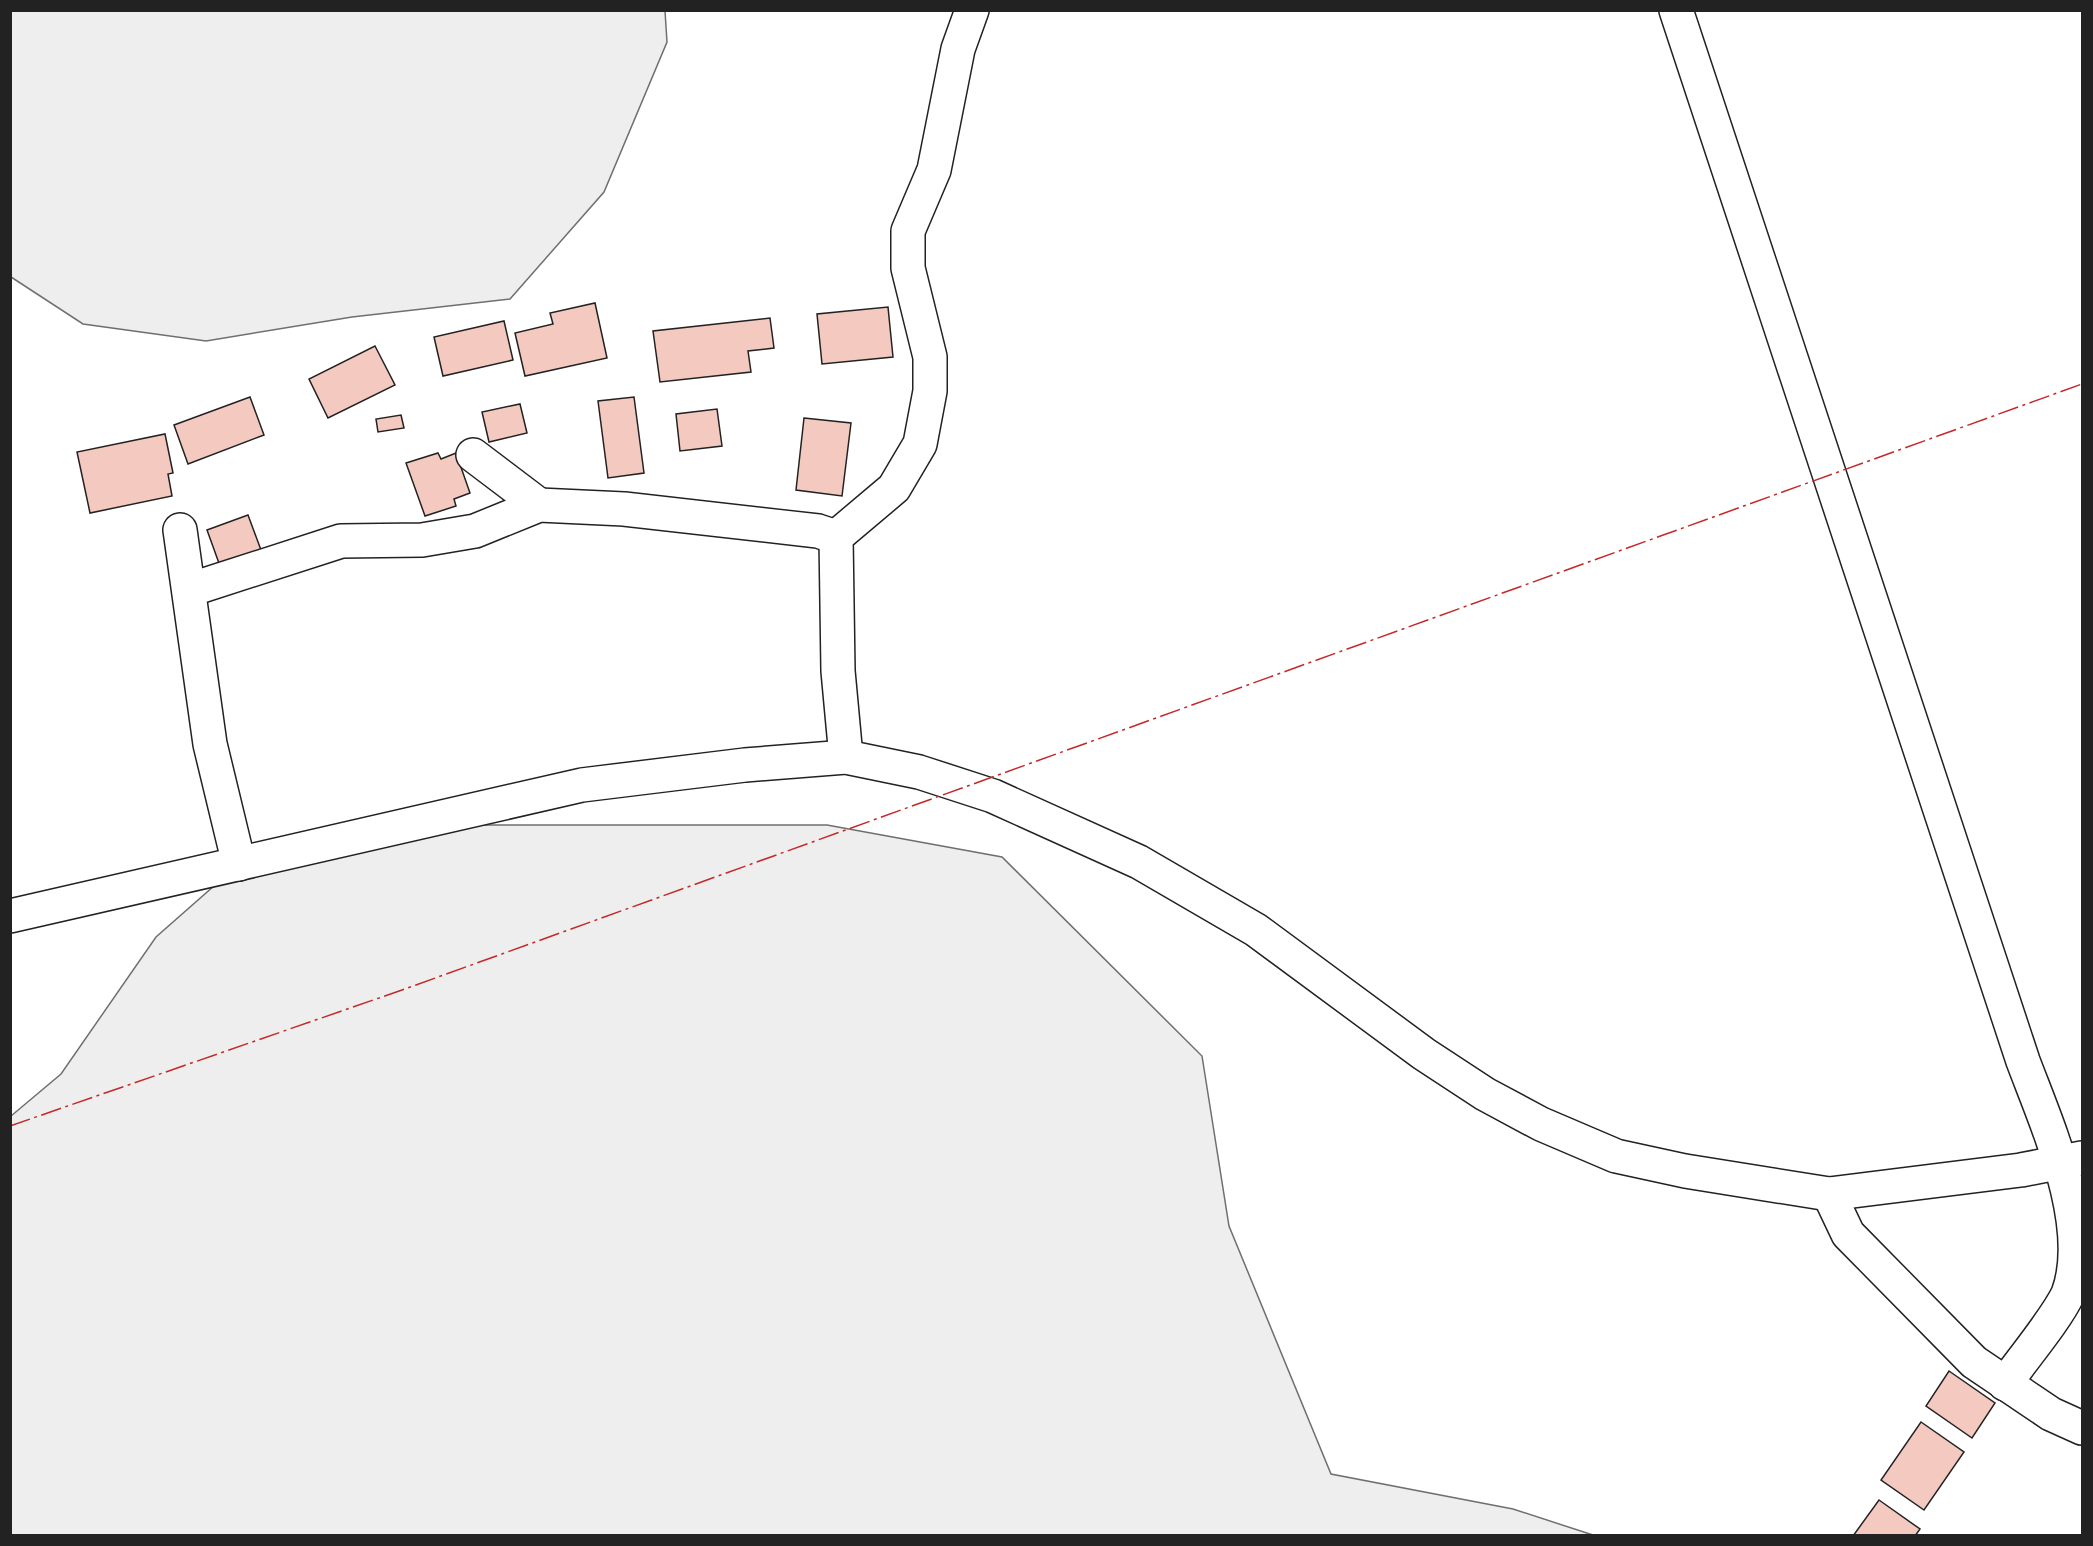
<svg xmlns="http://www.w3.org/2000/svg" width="2093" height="1546" font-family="'DejaVu Sans',sans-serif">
<rect width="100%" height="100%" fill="#fff"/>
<g fill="#eee" stroke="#6f6f6f" stroke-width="1.5">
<path d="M665,11L667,42L604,192L510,299L352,317L206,341L83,324L11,277V11Z"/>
<path d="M473,825H827L1002,857L1202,1056L1229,1226L1331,1474L1513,1509L1593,1535L11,1536V1116L61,1074L156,937L239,864Z"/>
</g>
<g fill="#f3c9c0" stroke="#222" stroke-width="1.5">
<path d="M595,303L607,358L525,376L515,333L553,324L550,313Z"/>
<path d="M888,307L893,357L822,364L817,314Z"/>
<path d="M770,318L774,348L748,351L751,372L660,382L653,331Z"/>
<path d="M504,321L513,360L443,376L434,337Z"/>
<path d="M375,346L395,385L328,418L309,379Z"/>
<path d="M250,397L264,435L188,464L174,425Z"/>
<path d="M634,397L644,473L608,478L598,401Z"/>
<path d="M520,404L527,433L489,442L482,412Z"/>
<path d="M717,409L722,446L680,451L676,414Z"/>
<path d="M401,415L404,428L378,432L376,419Z"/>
<path d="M804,418L851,423L842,496L796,490Z"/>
<path d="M165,434L173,473L168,474L172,496L90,513L77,452Z"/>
<path d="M438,453L441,459L456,453L470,493L454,499L456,506L425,516L406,463Z"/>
<path d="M248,515L261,550L220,566L207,530Z"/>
<path d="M1949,1371L1995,1403L1972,1438L1926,1406Z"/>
<path d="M1921,1422L1964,1452L1924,1510L1881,1480Z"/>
<path d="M1879,1500L1920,1529L1915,1536H1853Z"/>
</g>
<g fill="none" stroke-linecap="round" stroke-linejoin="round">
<defs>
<g id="minor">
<path d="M1676,10L2023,1061C2047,1125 2093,1226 2068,1294C2055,1321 2023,1358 2005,1384"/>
<path d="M473,455L539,505"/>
<path d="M180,530L210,744L239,864"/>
<path d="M189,590L341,541L422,540L475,531L539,505L624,509L818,531L836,537"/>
<path d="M846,757L838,671L836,537L894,488L920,444L930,391V357L908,268V231L934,170L958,49L972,10"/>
<path d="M10,916L582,785L745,765L846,757L919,772L993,796L1139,862L1256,930L1424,1054L1485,1094L1541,1124L1616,1156L1685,1171L1829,1194L2021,1170L2082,1158"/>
<path d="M1829,1194L1848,1234L1974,1362L2051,1414L2082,1428"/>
</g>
</defs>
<use href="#minor" stroke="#222" stroke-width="36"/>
<use href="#minor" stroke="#fff" stroke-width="33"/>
<path stroke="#c62828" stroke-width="1.5" stroke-dasharray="21 4.5 3 4.5" stroke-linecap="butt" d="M10,1126L402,990L2082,384"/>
</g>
<rect width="2093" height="1546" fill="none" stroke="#222222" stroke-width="24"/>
</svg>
